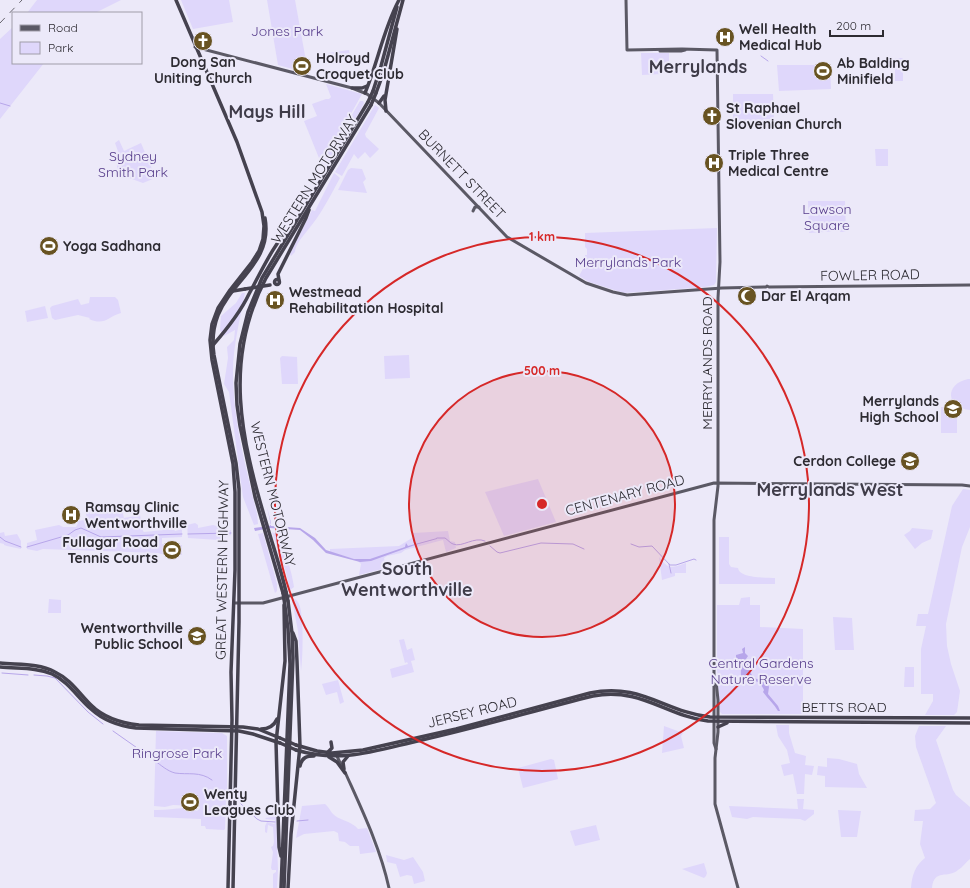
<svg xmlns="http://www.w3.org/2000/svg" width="970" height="888" font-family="Quicksand,sans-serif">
<rect width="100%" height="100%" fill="#ece9f9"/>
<g fill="#dfd7fb">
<path d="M37,0H121L95,13H27Z"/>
<path d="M181,0H229L233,22L193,29Z"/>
<path d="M267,0H295L308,72L307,73L278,65Z"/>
<path d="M13,27V63H44L0,119V39Z"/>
<path d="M349,50L351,60L330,64L328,53Z"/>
<path d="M641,53H669V65H661V74L642,75Z"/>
<rect x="895" y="58" width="8" height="23"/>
<path d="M777,65H830L831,89L779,91Z"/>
<path d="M326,84L362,94L348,119L329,144L321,163L304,121L317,116L312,104L326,99H329L331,97Z"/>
<path d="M733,94H773L774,121L733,122Z"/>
<path d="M360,101H363L364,103L360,111L326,166L322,163L329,145L339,130L349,120Z"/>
<path d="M375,105L379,108L365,134L366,137L379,149L370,158L365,152L358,159L354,154L342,176L335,172Z"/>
<path d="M119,140L124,151L141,143L154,174L165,169L167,173L143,183L118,174L116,158L119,154L115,143Z"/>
<path d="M875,149H888V166H876Z"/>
<path d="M351,168L362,169L366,179L363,182L367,193L338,190L348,170Z"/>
<path d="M334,173L340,178C330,196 321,215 307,231C303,236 295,245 295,252L291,256L290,254L312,210L315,211Z"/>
<path d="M808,201H845L846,232H840L839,231L809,233Z"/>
<path d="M717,228L716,282L714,285L705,287L624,293L589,282L579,276L585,265V255H587V249L585,247V233Z"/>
<path d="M242,293H245C240,319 233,346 233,372C233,421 246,467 257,514L258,524L254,525L243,497L229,392L224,384L228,358L227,347L234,340L235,330L224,336L220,330L221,316L236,303Z"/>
<path d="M90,297H115L118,300L121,313C107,317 105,326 89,319L90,318L78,315L55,320L52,318L50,308L52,306L78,299L81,305L89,303Z"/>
<path d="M45,306L48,318L27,322L25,311Z"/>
<path d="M409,355L410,378L385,379L384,356Z"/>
<path d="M282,356L297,357L298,384H282L280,358Z"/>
<path d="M968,379H970V410C946,408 944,384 968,379Z"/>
<rect x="941" y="407" width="16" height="26"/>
<path d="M538,479L556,522L504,536L485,492Z"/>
<path d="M963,489L970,490V527L962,547L946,624L947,646L951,664L960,691L957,712L954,715H925L933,701V694H921V649L926,626H916L918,614H928L952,506Z"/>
<path d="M84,505H88L90,514L106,511L107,513L122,510L124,518L140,515L143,531L144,532L174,529L175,531L182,529V537L162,538V544L182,545V555L161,554L158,553L43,549L37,551L27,549V543L37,540L35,530L59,525L63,527H76L79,521L87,519Z"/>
<path d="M195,523L198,525V528L213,525L220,527L224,526L225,531L231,530V535L219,540L188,538L187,525Z"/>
<path d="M912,528L933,530L931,539L922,543L915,549L904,535L910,531Z"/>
<path d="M448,531L450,541L455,542L456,548L446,552L443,540L405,550L401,553L387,556L384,558L386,568L359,575L361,564L357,560L330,552V549L399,546L412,538L413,533Z"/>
<path d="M4,532L5,536L17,534L21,541V549L7,546L4,545V544L0,543V533Z"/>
<path d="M272,532L276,534C285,551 291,568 294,587L290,590L286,572Z"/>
<path d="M263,533L277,584V591L275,593L258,534Z"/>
<path d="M719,537H729V564L731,567L738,568C740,579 766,577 775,578V584H719Z"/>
<path d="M659,557C669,570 671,568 686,563V573H675V576L662,580Z"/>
<path d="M750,597V605H760V627L803,629V714H722L720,712L717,669V605H739L741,598Z"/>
<path d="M49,599L61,600V613H48Z"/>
<path d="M295,599C297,600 298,602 299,604C304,614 303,659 301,671L298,631L292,600Z"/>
<path d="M833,617L852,618L854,650H835Z"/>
<path d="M404,639L407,650L412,648L415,660L411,661L414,672L392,678L390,669L408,664L407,662L405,663L399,640Z"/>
<path d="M905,667H914V687H904Z"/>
<path d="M338,680L344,702L340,704L337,692L326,695L322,684Z"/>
<path d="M776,725H789V733L795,753L806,756L805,765L814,766L812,775L805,774L804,794H797L793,774L784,776L781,765L790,763L787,750L778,736Z"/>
<path d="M664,726L683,733L681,736L684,748L662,753Z"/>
<path d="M919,726H946L936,740L953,790L956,795L970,807V859C966,862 963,867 958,870C948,879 934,868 932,888H911C912,875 915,866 925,858L920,844L923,821H914L915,810L930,809L936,803L916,747L915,736Z"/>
<path d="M156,731L222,733L227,736V799H226L225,829L224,830L206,829L205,826H201V819L154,817V810C169,811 185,805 197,811L200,808L199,806L197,805L195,806L173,805L165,807L154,806Z"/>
<path d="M827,758L839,759L857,764L859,774L867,788L825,787V776L817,775L818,766L827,767Z"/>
<path d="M551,759L554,760L558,779L523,788L518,768Z"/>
<path d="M797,799H804L803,809L814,810V814L805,821L800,819L753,817L747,819L732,817L729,806L798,809Z"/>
<path d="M325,804C329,807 330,811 333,814C338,820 352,821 358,829L367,828L376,852L360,854L359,846H350L345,842L339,841L338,833L334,831L304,834L296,838L302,806Z"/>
<path d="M838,810L861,811L857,837H841Z"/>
<path d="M273,815H276L278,870L277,888H273V874L276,872V870H272L271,868L273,852L271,847L273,846L274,842L273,827L268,825L267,833L265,832V826L267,822L274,824L275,823V820L266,819L265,818L272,817Z"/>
<path d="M596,825L600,840L575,846L570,831Z"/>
<path d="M386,855L404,860L413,857L423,872L425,881L414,884L412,876L407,875L400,877L396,864L387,862Z"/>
<path d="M704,863L707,873L706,876L704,878L682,869Z"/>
</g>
<g fill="#b7a6ea">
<path d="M267,507L271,523V526L300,528L315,538L326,550L354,559H370L405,547L406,543L408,546L437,538V539L415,545L371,561L360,562L326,553L313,540L300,530L270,528L255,531L254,528L269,526L271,525Z"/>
<path d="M745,647V653L748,656L746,659L749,663L747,667C753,676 751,677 762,681L764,679L766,680L769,687L768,694L778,706L780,711H778C774,704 768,699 763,692L764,690C762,686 760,682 755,681C745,679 740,687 741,669L736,665V655L743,653L742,649Z"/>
</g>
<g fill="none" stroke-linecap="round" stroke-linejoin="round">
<g stroke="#b7a6ea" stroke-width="1">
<path d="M761,56L768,61"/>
<path d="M0,103L10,106"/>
<path d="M188,534L231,533"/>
<path d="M0,537L5,541L21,547"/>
<path d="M437,538H445C448,540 450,543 453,544C462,548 474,536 485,541"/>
<path d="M631,544L639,547L652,546L670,565H676L694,559L696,560"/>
<path d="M490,546L497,552L500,553L541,543L573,544L584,549"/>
<path d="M27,547L68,535L75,530L81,528L101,537L182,534"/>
<path d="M669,564L671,573"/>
<path d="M2,673L28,675"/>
<path d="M34,675L47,676L55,678L88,712L103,724"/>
<path d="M113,731L150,757"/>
<path d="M155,761C161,765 167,771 175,773C188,775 200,771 212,780"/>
<path d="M240,803L257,819L261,821L275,822"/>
<path d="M297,821L308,820"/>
</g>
<g stroke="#5b5965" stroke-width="3">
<path d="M626,0L627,50L682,49L717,50L720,262L718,298V486L714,520V743L716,749"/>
<path d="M195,47L352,88L367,94L379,103L507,237L586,283L613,292L627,295L722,288L766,287L767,286L769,287L970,285"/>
<path d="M660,51H681L685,50"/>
<path d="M473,211L475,207H479"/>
<path d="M234,603H263L714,483L962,485L970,486"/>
<path d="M716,681L718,700V732L715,758V804L738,888"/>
<path d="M336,754L342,767"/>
<path d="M345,772C362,810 380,847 389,888"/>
</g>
<g stroke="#45424f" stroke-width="3.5">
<path d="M176,0L237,142L262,212L264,226L263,239L259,251L252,262L230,290L218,308L212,324L210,340L212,360L233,464L235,492V570L231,672L232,720L228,888"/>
<path d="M352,88H362L367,86"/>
<path d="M373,91L381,66L397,7"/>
<path d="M365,93C378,62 383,30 399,0"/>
<path d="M376,93L383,74L403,0"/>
<path d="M379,103L384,96"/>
<path d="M386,111L385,100L397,29"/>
<circle cx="277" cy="282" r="2.5"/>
<path d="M279,280L278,274L306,218L309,210"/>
<path d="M233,291L245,289"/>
<path d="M213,345C227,329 240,313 249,294C262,270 274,243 293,224"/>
<path d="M286,592C281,569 273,546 266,522C241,438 223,360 266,278L371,105"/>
<path d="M283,593L255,497L240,426L237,405L236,383L240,344L248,312L262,278L368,102"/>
<path d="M0,663C18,665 38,663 55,672C70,679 79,693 91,705C104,718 121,723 139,725L243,727L258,729L280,738"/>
<path d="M0,667C17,669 36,667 52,674C69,682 77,697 91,709C104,721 119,726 136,728L239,731L253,734L280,743"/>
<path d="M718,727L727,723"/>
<path d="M261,729C269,729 274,726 277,719"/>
<path d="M296,745L317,751L332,753L363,750L456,729L590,693C640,682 665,712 710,717L970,718"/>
<path d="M296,750C342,764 377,750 422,740C480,727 536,710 593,696C641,687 666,716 708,721L970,723"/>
<path d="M328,752L332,748L331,742"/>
<path d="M329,757L337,762L345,773"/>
<path d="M300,766C302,757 307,756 314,756"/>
<path d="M344,769L343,762L348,756"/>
<path d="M281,856L279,847L276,742L285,661L284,605"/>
<path d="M233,888L239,622V489L236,463L214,355C212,342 213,328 218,315C232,280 273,262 265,218"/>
<path d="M281,888L290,664L288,629L284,599"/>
<path d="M284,888L293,658L292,633L288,601"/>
<path d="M288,888L291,834L300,746L297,661L296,641L293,633"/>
</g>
<path stroke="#68666f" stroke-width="1" stroke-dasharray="7 7" stroke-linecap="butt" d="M0,23L22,0"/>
<g stroke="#45424f" stroke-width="3.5">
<path d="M368,102L373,91"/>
<path d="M371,105L376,93"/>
<path d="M245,289L270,285"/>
<path d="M286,592L288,601"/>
<path d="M283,593L284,599"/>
<path d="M280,738L296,745"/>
<path d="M280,743L296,750"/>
</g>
</g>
<circle cx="542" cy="504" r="133" fill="#d62828" fill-opacity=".12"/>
<g fill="none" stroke="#d62828" stroke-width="2">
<circle cx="542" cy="504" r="133"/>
<circle cx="542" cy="504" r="267"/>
</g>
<defs>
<symbol id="hospital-disc" viewBox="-11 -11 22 22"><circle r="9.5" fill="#685322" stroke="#ece9f9"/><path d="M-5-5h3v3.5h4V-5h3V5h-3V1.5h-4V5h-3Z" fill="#fff"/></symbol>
<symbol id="church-disc" viewBox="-11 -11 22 22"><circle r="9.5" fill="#685322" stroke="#ece9f9"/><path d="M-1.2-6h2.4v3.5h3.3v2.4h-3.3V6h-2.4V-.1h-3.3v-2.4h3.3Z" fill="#fff"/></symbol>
<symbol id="stadium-disc" viewBox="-11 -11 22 22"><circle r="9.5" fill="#685322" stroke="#ece9f9"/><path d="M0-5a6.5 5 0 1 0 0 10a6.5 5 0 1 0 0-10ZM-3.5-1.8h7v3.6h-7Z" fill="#fff"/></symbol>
<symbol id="mosque-disc" viewBox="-11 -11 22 22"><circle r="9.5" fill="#685322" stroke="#ece9f9"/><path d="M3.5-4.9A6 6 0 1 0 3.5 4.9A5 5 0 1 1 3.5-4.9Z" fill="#fff"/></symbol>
<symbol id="school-disc" viewBox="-11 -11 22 22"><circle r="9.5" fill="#685322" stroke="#ece9f9"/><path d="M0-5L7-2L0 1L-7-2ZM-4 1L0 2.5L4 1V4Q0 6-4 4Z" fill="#fff"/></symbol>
</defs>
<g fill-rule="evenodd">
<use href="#hospital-disc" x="714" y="26" width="22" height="22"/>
<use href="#church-disc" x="192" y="30" width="22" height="22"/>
<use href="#stadium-disc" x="291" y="55" width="22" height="22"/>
<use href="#stadium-disc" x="812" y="60" width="22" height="22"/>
<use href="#church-disc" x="701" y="105" width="22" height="22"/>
<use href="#hospital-disc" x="703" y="152" width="22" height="22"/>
<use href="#stadium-disc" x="38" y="235" width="22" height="22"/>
<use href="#mosque-disc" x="736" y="285" width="22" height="22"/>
<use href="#hospital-disc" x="264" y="289" width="22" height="22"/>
<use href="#school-disc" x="942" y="398" width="22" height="22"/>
<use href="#school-disc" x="899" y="450" width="22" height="22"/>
<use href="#hospital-disc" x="60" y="504" width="22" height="22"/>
<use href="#stadium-disc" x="161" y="539" width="22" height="22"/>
<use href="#school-disc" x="186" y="625" width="22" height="22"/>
<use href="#stadium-disc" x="179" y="791" width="22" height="22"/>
</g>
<g text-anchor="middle" stroke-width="4" stroke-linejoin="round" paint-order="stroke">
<g font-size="14" font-weight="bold" fill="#2d2b32" stroke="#ece9f9" text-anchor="start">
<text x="739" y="34">Well Health<tspan x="739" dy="16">Medical Hub</tspan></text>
<text x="316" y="63">Holroyd<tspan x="316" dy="16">Croquet Club</tspan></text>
<text x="203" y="67" text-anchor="middle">Dong San<tspan x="203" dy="16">Uniting Church</tspan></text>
<text x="837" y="68">Ab Balding<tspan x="837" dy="16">Minifield</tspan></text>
<text x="726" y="113">St Raphael<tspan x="726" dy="16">Slovenian Church</tspan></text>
<text x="728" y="160">Triple Three<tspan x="728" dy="16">Medical Centre</tspan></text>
<text x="63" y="251">Yoga Sadhana</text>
<text x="289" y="297">Westmead<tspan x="289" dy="16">Rehabilitation Hospital</tspan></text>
<text x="761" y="301">Dar El Arqam</text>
<text x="939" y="406" text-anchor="end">Merrylands<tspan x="939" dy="16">High School</tspan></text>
<text x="896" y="466" text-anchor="end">Cerdon College</text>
<text x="85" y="512">Ramsay Clinic<tspan x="85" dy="16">Wentworthville</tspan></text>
<text x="158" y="547" text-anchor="end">Fullagar Road<tspan x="158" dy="16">Tennis Courts</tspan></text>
<text x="183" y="633" text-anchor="end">Wentworthville<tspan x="183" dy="16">Public School</tspan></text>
<text x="204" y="799">Wenty<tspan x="204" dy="16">Leagues Club</tspan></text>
</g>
<g font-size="14" fill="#563c8b" stroke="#ece9f9">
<text x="287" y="36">Jones Park</text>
<text x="133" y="161">Sydney<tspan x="133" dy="16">Smith Park</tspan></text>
<text x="827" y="214">Lawson<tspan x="827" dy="16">Square</tspan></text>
<text x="628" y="267">Merrylands Park</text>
<text x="761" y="668">Central Gardens<tspan x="761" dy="16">Nature Reserve</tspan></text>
<text x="177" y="758">Ringrose Park</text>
</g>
<g font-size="14" fill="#2d2b32" stroke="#ece9f9">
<text transform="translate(462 174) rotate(46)" y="5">BURNETT STREET</text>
<text transform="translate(314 179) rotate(-58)" y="5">WESTERN MOTORWAY</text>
<text transform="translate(870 275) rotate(-1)" y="5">FOWLER ROAD</text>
<text transform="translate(707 363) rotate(-90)" y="5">MERRYLANDS ROAD</text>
<text transform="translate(273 494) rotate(76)" y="5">WESTERN MOTORWAY</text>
<text transform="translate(625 495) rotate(-15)" y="5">CENTENARY ROAD</text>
<text transform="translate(222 570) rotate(-89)" y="5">GREAT WESTERN HIGHWAY</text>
<text x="844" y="712">BETTS ROAD</text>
<text transform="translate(472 712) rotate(-14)" y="5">JERSEY ROAD</text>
</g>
<g font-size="18" font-weight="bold" fill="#3f3c49" stroke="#ece9f9">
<text x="698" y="73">Merrylands</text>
<text x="267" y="118">Mays Hill</text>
<text x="830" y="496">Merrylands West</text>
<text x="407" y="575">South<tspan x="407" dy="21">Wentworthville</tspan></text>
</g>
</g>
<circle cx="542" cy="504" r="6" fill="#d62828" stroke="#ece9f9" stroke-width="2"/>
<g font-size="12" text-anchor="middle" font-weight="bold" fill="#d62828" stroke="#ece9f9" stroke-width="4" stroke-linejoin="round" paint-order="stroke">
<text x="542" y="241">1 km</text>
<text x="542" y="375">500 m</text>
</g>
<rect x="12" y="12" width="130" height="52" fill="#ece9f9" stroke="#a09da9"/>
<rect x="20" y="25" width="20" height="6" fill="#5b5965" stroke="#a09da9"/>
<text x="48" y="32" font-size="12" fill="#2d2b32">Road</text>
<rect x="20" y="42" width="20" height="12" fill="#dfd7fb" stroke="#a09da9"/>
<text x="48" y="52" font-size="12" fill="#2d2b32">Park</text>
<path d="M830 30v6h53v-6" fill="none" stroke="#2d2b32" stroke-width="2"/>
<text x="836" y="30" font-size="12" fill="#2d2b32" stroke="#ece9f9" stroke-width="3" paint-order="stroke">200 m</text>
</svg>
